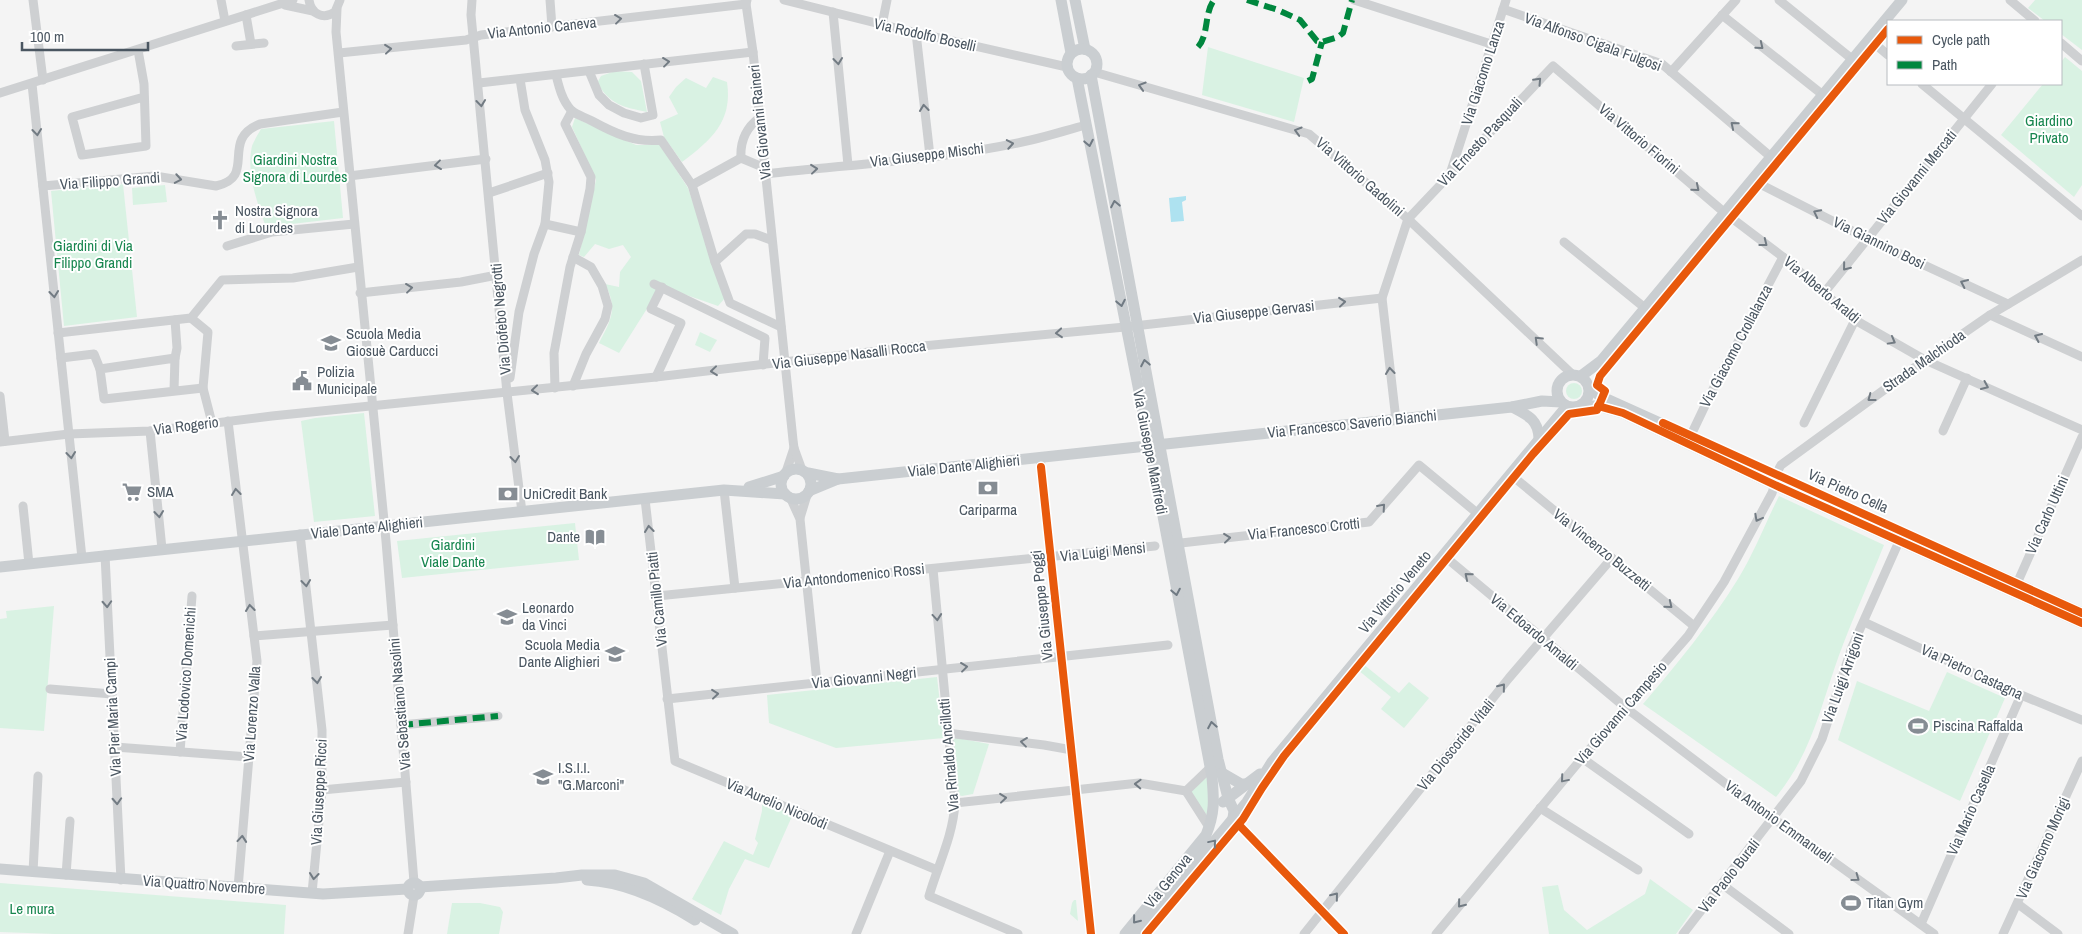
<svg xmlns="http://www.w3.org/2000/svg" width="2082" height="934" font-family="'Archivo Narrow',sans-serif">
<rect width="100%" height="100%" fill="#f4f4f4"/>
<g fill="#d9f2e3">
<path d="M2035,0H2082V50L2061,34V21H2045L2028,8Z"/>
<path d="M1208,47L1304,78L1294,122L1202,95Z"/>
<path d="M2065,57L2082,71V185L2074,197L2001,135L2043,84H2061V62Z"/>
<path d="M615,71L632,72L641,81L647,112C623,107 611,105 597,83L601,76Z"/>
<path d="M713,77L727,82C733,122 711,140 682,162L664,137L660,122L678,114L669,97L676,87L686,78L706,88Z"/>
<path d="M575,118L636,145H660L688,188L725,298L718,306L655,284L660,288L619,353L599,343C611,320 618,309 605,284L619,287L620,272L631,257L623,245L609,249L595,244L584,257L579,255L596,180L572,127Z"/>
<path d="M334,121L343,218L266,227C257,202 246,173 252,146C254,141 258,134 261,129Z"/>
<path d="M123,184L137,317L64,326L51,191Z"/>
<path d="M165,185L167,202L133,205L132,188Z"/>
<path d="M700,332L717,340L710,352L695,345Z"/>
<circle cx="1574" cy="391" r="8"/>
<path d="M364,413L375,516L314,522L301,421L315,418Z"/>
<path d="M1779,496L1884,545C1869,582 1852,620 1838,658C1820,709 1811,754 1776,797L1643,704C1677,664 1710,624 1738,579C1754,553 1765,524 1779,496Z"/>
<path d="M575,523L579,560L402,578L397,541Z"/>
<path d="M54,606L44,731L0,728V619L7,618L6,611Z"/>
<path d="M1363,664L1399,693L1409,682L1429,698L1404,728L1381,709L1391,697L1358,670Z"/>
<path d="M1947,672L2005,698L1960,801L1838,740L1857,681L1929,711Z"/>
<path d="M937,677L944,738L836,748L769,723L767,695Z"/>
<path d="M952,737L989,744L973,794L962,796L955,794Z"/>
<path d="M1211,772L1210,819L1190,793Z"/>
<path d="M762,801L793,814L769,868L745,859L729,889L721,915L692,899L724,841L753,855L758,843L755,839L762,811Z"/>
<path d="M1650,879L1693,910L1676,934H1549L1542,887L1558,885L1564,910L1587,930L1645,894Z"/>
<path d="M0,883L286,905L284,934H55L0,932Z"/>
<path d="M1074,900H1076L1078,921L1070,914L1072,903Z"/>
<path d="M452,903H480L500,907L503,912L499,934H447Z"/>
</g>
<path fill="#aee2f0" d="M1186,196V200L1182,202L1184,221L1171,222L1169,198Z"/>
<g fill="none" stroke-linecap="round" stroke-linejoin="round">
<g stroke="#ced0d2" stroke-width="9">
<path d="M33,0L43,80"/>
<path d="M221,0L225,21"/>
<path d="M309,0C311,14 323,20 335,12L340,0"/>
<path d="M472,0L471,15L507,393L522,512"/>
<path d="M550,0L552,27"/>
<path d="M747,0L746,4L753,52L793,440L794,448L786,472"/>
<path d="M784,0L896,28L1067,67"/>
<path d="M1354,0L1491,44"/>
<path d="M1779,0L1852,59"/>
<path d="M2010,0L2035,21"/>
<path d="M285,5L313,11"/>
<path d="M337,9L336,32L386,541L414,882"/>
<path d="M1503,9L1662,64L1771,157"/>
<path d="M833,12L848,165"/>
<path d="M246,15L251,44"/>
<path d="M1722,15L1823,95"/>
<path d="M882,25L887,0"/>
<path d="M916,33L930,156"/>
<path d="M1869,39L1888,55"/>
<path d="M2061,43L2082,61"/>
<path d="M236,46L264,43"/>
<path d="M138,50L144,84L146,146L82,155L72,117L144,97"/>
<path d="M339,53L466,40L481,35L746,4"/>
<path d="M589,71L599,95L609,105L624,113L641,118L653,115L644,64"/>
<path d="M1094,72L1309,134L1408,219L1573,375"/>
<path d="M1671,72L1736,0"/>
<path d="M556,75C559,87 562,100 571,110C576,115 585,117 592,121C614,133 635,143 661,140L692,185L715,262"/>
<path d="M479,83L753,52"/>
<path d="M32,84L82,558"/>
<path d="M1922,84L2082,216"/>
<path d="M0,93L293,0"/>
<path d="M741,158C740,141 746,128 759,118"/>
<path d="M1451,171L1506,0"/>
<path d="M765,174C853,164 944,160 1031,140C1049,136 1067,130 1086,125"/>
<path d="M349,176L486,159"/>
<path d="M1752,180L1868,239L2008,304"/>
<path d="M692,185L741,158L765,168"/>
<path d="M43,186L155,176L216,186C258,177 219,140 260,124L343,112"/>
<path d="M489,193L548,173"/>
<path d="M545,224L581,232"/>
<path d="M771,240L755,234H746L715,262L730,303L781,327"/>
<path d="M1564,242L1645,308"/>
<path d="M227,246L272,232L354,224"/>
<path d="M654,284L765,338L763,365"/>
<path d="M360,293L461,282L497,275"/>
<path d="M1824,293L1992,84"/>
<path d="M1990,315L2082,357"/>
<path d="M191,318L208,332L203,388L212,423"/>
<path d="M175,320L177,348L175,358"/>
<path d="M58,333L191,318L222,280L293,278L358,267"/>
<path d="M61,358L94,354L100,369"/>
<path d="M656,377L681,323L651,309L662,287"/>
<path d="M510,378L519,312L534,254L545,224L549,182L545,160L525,110L520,79"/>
<path d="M573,386L586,354L605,319L608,306L602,286L591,267L573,257"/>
<path d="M555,388L554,353L570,267L581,232L590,189L591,177L565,124L572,111"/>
<path d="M174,390L175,358L100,369L104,399L203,388"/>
<path d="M0,396L5,441"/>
<path d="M1396,420L1382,298L1408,219L1553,66L1725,213L1783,257L1855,320L1925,360L2082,430"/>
<path d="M228,421L257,661L238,888"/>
<path d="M1804,423L1855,320"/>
<path d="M150,431L162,549"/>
<path d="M1943,431L1967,378"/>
<path d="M1691,435L1712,391L1783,257"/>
<path d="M0,442L69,434L150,431L272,416L656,377L912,347L1125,327L1382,298"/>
<path d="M794,448L802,470"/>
<path d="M1040,457L1091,934"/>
<path d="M1510,474L1694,626"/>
<path d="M724,490L735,588"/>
<path d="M790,497L800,519L817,682"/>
<path d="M645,499L675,761L937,870"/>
<path d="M23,506L29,564"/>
<path d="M800,518L807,495"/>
<path d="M300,534L322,730V790L312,893"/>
<path d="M1172,544L1369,522L1419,465L1477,513"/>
<path d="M105,555L121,880"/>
<path d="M1443,555L1626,708L1738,793L1934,934"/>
<path d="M933,569L955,803C953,836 938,865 929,896L1018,934"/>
<path d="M2015,588L2082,437"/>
<path d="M657,596L1155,546"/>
<path d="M1864,622L2021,695L2082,720"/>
<path d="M254,636L393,625"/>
<path d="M50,689L112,694"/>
<path d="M667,699L1168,645"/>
<path d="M401,725L498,716"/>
<path d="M947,733L1044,745L1072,750"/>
<path d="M115,747L249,757"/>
<path d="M180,752L192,596"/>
<path d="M1582,758L1689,834"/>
<path d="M322,790L406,782"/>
<path d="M1186,791L1209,827"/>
<path d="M1186,791L1211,767"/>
<path d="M955,803L1139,783L1186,791"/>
<path d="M1540,808L1638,870"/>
<path d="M1233,818L1344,934"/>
<path d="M33,872L38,776"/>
<path d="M66,875L70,821"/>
<path d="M1723,885L1789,934"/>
<path d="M2018,904L2058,934"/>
<path d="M1921,924L2021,695"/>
<path d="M408,934L414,896"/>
<path d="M856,934L890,851"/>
<path d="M1304,934L1509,678L1612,558"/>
<path d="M1436,934L1582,758L1688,636L1724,582L1772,493C1776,483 1775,474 1781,465L1925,360L1990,315L2082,260"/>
<path d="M1683,934L1801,781L1822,739L1852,647L1901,537"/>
<path d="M2003,934L2082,761"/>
</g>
<g stroke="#caced1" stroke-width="11">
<path d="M1061,0L1071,53"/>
<path d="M1075,0L1085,49"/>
<circle cx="1082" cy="64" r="15"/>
<path d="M1091,75L1218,759L1228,798L1234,811L1233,818"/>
<path d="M1077,78L1150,447L1212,777C1214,800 1215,813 1206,835L1125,934"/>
<circle cx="1573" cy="391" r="16"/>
<path d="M1581,376L1601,361L1902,0"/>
<path d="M1589,387L1600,396L2082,613"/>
<path d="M1579,406H1598L1623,413L1775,485L2082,623"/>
<path d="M1512,407C1527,415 1538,419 1539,438"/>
<circle cx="796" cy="484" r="15"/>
<path d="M808,473L838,479L1512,407L1542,401L1561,402"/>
<path d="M749,487L784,476"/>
<path d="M809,491L838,479"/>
<path d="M0,567L724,490L785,494"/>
<path d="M1222,773L1241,784H1248"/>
<path d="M1223,802L1260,774"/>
<path d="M0,869L323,894L407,889"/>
<path d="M587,880C626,882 663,900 695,920"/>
<circle cx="414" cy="889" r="6"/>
<path d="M420,887L556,878L582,875H615L644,883L733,934"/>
<path d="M1137,934L1247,802L1272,762L1567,406"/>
</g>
<g stroke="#00873e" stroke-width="6" stroke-dasharray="12 6" stroke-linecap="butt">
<path d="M1247,0L1278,10L1300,20L1317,41L1322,42L1338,37L1343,33L1352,0"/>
<path d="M1198,47C1209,35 1204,13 1214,0"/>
<path d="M1308,81L1312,79L1322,42"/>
<path d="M401,725L498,716"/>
</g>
<defs>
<g id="cycleway">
<path d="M1598,406L1623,413L1775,485L2082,623"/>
<path d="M1663,423L2082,613"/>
<path d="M1041,467L1091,934"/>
<path d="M1239,825L1344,934"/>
<path d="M1146,934L1243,819L1262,788L1284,756L1533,454L1569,414L1597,410L1605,391L1597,385L1600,376L1888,29"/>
</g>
</defs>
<use href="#cycleway" stroke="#fff" stroke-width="11"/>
<use href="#cycleway" stroke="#e8590c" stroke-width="8"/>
</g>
<defs><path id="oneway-chevron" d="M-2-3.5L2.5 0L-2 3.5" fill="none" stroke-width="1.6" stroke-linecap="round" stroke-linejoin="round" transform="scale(1.25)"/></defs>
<g stroke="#727b83">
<use href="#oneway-chevron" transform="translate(618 19) rotate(-7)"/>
<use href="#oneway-chevron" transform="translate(1760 46) rotate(39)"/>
<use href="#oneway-chevron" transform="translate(388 49) rotate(-6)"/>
<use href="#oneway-chevron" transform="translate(838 61) rotate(84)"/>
<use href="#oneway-chevron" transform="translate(666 62) rotate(-7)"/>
<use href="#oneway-chevron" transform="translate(1538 81) rotate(-47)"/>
<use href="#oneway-chevron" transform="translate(1142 86) rotate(-163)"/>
<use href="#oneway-chevron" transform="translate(481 103) rotate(84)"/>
<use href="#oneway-chevron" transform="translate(924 108) rotate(-96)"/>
<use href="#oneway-chevron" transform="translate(1734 125) rotate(-140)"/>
<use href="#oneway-chevron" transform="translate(1298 131) rotate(-164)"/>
<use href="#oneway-chevron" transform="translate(37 132) rotate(84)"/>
<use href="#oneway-chevron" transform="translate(1010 144) rotate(-10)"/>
<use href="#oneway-chevron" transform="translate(438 165) rotate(173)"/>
<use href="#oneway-chevron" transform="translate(814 169) rotate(-6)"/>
<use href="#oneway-chevron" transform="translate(178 179) rotate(10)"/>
<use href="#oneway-chevron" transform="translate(1696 188) rotate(40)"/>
<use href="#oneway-chevron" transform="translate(1817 213) rotate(-153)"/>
<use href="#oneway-chevron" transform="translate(1764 243) rotate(38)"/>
<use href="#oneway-chevron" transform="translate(1846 267) rotate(129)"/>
<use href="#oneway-chevron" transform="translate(1964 283) rotate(-155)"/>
<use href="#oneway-chevron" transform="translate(409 288) rotate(-7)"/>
<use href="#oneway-chevron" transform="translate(54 294) rotate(84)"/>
<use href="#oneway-chevron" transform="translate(1342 302) rotate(-6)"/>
<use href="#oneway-chevron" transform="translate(1059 333) rotate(175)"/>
<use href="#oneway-chevron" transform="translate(2038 337) rotate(-156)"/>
<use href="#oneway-chevron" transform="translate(1538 340) rotate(-136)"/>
<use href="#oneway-chevron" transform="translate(1892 341) rotate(29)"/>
<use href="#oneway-chevron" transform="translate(714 371) rotate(174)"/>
<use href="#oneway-chevron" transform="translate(1390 371) rotate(-96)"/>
<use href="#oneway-chevron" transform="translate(1985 386) rotate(24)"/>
<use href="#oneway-chevron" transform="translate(535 390) rotate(174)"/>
<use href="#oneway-chevron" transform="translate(1871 398) rotate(143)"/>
<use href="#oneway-chevron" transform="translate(71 455) rotate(84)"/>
<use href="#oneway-chevron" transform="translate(515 459) rotate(83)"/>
<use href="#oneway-chevron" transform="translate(236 492) rotate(-97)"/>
<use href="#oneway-chevron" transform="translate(1382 507) rotate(-49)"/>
<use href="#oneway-chevron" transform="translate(159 514) rotate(84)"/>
<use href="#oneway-chevron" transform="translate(1758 518) rotate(118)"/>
<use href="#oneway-chevron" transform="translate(649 529) rotate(-97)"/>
<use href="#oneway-chevron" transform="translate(1227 538) rotate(-6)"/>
<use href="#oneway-chevron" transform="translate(1468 576) rotate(-140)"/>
<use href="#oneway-chevron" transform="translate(306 583) rotate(84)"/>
<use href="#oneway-chevron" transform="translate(107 604) rotate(87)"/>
<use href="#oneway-chevron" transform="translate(1669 605) rotate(39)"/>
<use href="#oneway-chevron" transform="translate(250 608) rotate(-97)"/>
<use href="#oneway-chevron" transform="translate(937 617) rotate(85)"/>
<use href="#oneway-chevron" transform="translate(964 667) rotate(-7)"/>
<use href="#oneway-chevron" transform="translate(317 680) rotate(83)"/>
<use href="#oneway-chevron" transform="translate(1502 687) rotate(-51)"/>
<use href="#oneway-chevron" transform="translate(715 694) rotate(-6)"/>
<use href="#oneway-chevron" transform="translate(1024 742) rotate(-173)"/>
<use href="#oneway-chevron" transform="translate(1564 779) rotate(130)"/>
<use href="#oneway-chevron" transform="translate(1138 784) rotate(-178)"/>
<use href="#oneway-chevron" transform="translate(1003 798) rotate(-6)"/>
<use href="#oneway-chevron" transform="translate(117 801) rotate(87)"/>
<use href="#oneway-chevron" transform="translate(242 839) rotate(-85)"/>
<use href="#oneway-chevron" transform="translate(314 876) rotate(96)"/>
<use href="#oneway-chevron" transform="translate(1856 878) rotate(36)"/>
<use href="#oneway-chevron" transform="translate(1335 896) rotate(-51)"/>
<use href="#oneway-chevron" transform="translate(1461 904) rotate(129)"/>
</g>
<g stroke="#707a83">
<use href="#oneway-chevron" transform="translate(1089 143) rotate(79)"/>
<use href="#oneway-chevron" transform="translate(1115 204) rotate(-101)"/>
<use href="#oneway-chevron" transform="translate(1121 303) rotate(79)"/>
<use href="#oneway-chevron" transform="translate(1145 363) rotate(-101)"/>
<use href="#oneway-chevron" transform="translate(1176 592) rotate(79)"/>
<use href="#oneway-chevron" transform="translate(1212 725) rotate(-100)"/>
<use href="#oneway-chevron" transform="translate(1213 843) rotate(-50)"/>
<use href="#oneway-chevron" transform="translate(1136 920) rotate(129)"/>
</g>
<defs>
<symbol id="church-bare" viewBox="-9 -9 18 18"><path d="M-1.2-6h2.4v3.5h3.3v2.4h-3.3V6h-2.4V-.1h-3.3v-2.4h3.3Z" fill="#868d94" stroke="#fff" stroke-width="2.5" paint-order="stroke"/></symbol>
<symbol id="school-bare" viewBox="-9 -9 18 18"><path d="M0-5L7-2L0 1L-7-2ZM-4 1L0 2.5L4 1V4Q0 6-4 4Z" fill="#868d94" stroke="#fff" stroke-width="2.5" paint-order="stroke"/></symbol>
<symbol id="civic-bare" viewBox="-9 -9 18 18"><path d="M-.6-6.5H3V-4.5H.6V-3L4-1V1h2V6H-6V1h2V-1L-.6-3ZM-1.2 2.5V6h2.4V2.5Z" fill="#868d94" stroke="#fff" stroke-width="2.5" paint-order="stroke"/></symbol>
<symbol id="bank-bare" viewBox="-9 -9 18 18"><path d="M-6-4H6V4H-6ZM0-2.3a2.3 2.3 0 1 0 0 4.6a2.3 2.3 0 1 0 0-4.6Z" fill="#868d94" stroke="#fff" stroke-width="2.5" paint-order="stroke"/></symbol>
<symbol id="supermarket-bare" viewBox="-9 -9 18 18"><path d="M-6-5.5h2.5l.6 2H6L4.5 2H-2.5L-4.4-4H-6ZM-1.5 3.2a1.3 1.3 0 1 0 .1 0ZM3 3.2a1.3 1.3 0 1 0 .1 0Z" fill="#868d94" stroke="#fff" stroke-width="2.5" paint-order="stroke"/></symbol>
<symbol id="library-bare" viewBox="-9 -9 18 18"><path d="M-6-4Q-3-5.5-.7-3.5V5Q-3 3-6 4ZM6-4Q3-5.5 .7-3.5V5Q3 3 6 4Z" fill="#868d94" stroke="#fff" stroke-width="2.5" paint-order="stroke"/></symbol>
<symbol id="stadium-bare" viewBox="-9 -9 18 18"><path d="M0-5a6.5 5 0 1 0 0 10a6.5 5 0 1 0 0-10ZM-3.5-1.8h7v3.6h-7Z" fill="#868d94" stroke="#fff" stroke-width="2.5" paint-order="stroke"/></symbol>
</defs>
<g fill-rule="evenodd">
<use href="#church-bare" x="206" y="206" width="28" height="28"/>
<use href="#school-bare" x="317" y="329" width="28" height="28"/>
<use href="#civic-bare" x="288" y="367" width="28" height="28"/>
<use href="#bank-bare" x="974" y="474" width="28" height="28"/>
<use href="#supermarket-bare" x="118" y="478" width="28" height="28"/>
<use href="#bank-bare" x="494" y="480" width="28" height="28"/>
<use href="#library-bare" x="581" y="523" width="28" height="28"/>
<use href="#school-bare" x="493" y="603" width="28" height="28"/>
<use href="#school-bare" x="601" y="640" width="28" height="28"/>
<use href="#stadium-bare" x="1904" y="712" width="28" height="28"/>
<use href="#school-bare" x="529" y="763" width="28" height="28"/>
<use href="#stadium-bare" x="1837" y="889" width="28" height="28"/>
</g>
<g text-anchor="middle" stroke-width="4" stroke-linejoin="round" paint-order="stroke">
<g font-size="15" fill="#4a5661" stroke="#fff">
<text transform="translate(542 28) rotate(-6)" y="5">Via Antonio Caneva</text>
<text transform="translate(925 35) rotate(13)" y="5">Via Rodolfo Boselli</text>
<text transform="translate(1593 42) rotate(20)" y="5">Via Alfonso Cigala Fulgosi</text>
<text transform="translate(1483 73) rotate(-72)" y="5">Via Giacomo Lanza</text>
<text transform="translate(760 122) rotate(-96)" y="5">Via Giovanni Raineri</text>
<text transform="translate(1639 139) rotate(40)" y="5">Via Vittorio Fiorini</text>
<text transform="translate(1480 142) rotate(-47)" y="5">Via Ernesto Pasquali</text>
<text transform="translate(927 155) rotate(-7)" y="5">Via Giuseppe Mischi</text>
<text transform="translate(1360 177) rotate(41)" y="5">Via Vittorio Gadolini</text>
<text transform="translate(1917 177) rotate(-51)" y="5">Via Giovanni Mercati</text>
<text transform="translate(110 181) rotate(-4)" y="5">Via Filippo Grandi</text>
<text transform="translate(1879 243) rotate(26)" y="5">Via Giannino Bosi</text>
<text transform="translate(1822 290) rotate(40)" y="5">Via Alberto Araldi</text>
<text transform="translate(1254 312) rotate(-6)" y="5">Via Giuseppe Gervasi</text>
<text transform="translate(501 319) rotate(-95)" y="5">Via Diofebo Negrotti</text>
<text transform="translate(1736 346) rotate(-62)" y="5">Via Giacomo Crollalanza</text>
<text transform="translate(849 355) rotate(-7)" y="5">Via Giuseppe Nasalli Rocca</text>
<text transform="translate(1924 361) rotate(-35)" y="5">Strada Malchioda</text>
<text transform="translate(1352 424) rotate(-6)" y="5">Via Francesco Saverio Bianchi</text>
<text transform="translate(186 426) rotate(-7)" y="5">Via Rogerio</text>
<text transform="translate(1150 452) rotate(79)" y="5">Via Giuseppe Manfredi</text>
<text transform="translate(964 466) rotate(-6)" y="5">Viale Dante Alighieri</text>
<text transform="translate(1848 491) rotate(24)" y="5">Via Pietro Cella</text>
<text transform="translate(2047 515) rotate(-66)" y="5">Via Carlo Uttini</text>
<text transform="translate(367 528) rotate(-6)" y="5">Viale Dante Alighieri</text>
<text transform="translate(1304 529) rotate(-6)" y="5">Via Francesco Crotti</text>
<text transform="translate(1602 550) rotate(39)" y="5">Via Vincenzo Buzzetti</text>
<text transform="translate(1103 552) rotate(-6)" y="5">Via Luigi Mensi</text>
<text transform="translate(854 576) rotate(-6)" y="5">Via Antondomenico Rossi</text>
<text transform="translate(1395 592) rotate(-50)" y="5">Via Vittorio Veneto</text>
<text transform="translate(657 599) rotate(-96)" y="5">Via Camillo Piatti</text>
<text transform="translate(1042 605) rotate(-96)" y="5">Via Giuseppe Poggi</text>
<text transform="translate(1534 632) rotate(40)" y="5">Via Edoardo Amaldi</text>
<text transform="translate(1972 672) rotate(25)" y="5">Via Pietro Castagna</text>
<text transform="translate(186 674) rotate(-86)" y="5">Via Lodovico Domenichi</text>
<text transform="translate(864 678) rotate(-6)" y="5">Via Giovanni Negri</text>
<text transform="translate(1843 678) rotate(-70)" y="5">Via Luigi Arrigoni</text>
<text transform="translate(400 704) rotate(-95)" y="5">Via Sebastiano Nasolini</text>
<text transform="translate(1621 713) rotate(-49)" y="5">Via Giovanni Campesio</text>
<text transform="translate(252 714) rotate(-86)" y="5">Via Lorenzo Valla</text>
<text transform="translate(113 717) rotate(-93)" y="5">Via Pier Maria Campi</text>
<text transform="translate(1456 745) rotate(-51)" y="5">Via Dioscoride Vitali</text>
<text transform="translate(949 755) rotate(-95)" y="5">Via Rinaldo Ancillotti</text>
<text transform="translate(319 792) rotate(-87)" y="5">Via Giuseppe Ricci</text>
<text transform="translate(777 804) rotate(23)" y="5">Via Aurelio Nicolodi</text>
<text transform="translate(1971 810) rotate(-66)" y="5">Via Mario Casella</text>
<text transform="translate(1779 822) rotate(36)" y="5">Via Antonio Emmanueli</text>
<text transform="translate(2043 848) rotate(-66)" y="5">Via Giacomo Morigi</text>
<text transform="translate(1729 876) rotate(-52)" y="5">Via Paolo Burali</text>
<text transform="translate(1168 881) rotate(-51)" y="5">Via Genova</text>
<text transform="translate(204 885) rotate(4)" y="5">Via Quattro Novembre</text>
</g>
<g font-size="15" fill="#17864f" stroke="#fff">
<text x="2049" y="126">Giardino<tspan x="2049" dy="17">Privato</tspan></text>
<text x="295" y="165">Giardini Nostra<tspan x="295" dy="17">Signora di Lourdes</tspan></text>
<text x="93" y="251">Giardini di Via<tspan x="93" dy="17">Filippo Grandi</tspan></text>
<text x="453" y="550">Giardini<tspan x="453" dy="17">Viale Dante</tspan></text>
<text x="32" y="914">Le mura</text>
</g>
<g font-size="15" fill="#4a5661" stroke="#fff" text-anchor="start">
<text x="235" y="216">Nostra Signora<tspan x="235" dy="17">di Lourdes</tspan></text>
<text x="346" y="339">Scuola Media<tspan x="346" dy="17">Giosuè Carducci</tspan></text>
<text x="317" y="377">Polizia<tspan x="317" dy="17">Municipale</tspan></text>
<text x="147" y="497">SMA</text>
<text x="523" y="499">UniCredit Bank</text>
<text x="988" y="515" text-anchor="middle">Cariparma</text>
<text x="580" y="542" text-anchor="end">Dante</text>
<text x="522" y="613">Leonardo<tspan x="522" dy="17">da Vinci</tspan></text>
<text x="600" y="650" text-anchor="end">Scuola Media<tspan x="600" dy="17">Dante Alighieri</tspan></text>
<text x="1933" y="731">Piscina Raffalda</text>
<text x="558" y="773">I.S.I.I.<tspan x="558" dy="17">"G.Marconi"</tspan></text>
<text x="1866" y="908">Titan Gym</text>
</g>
</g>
<rect x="1887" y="20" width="175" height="65" fill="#ffffff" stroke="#b7bbc0"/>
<rect x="1897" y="36" width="25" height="8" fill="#e8590c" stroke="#b7bbc0"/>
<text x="1932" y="45" font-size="15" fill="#4a5661">Cycle path</text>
<rect x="1897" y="61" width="25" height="8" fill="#00873e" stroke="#b7bbc0"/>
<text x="1932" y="70" font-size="15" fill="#4a5661">Path</text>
<path d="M22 42v8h126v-8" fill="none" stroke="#4a5661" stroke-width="2.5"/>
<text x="30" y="42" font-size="15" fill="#4a5661" stroke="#ffffff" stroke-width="4" paint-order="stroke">100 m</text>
</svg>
